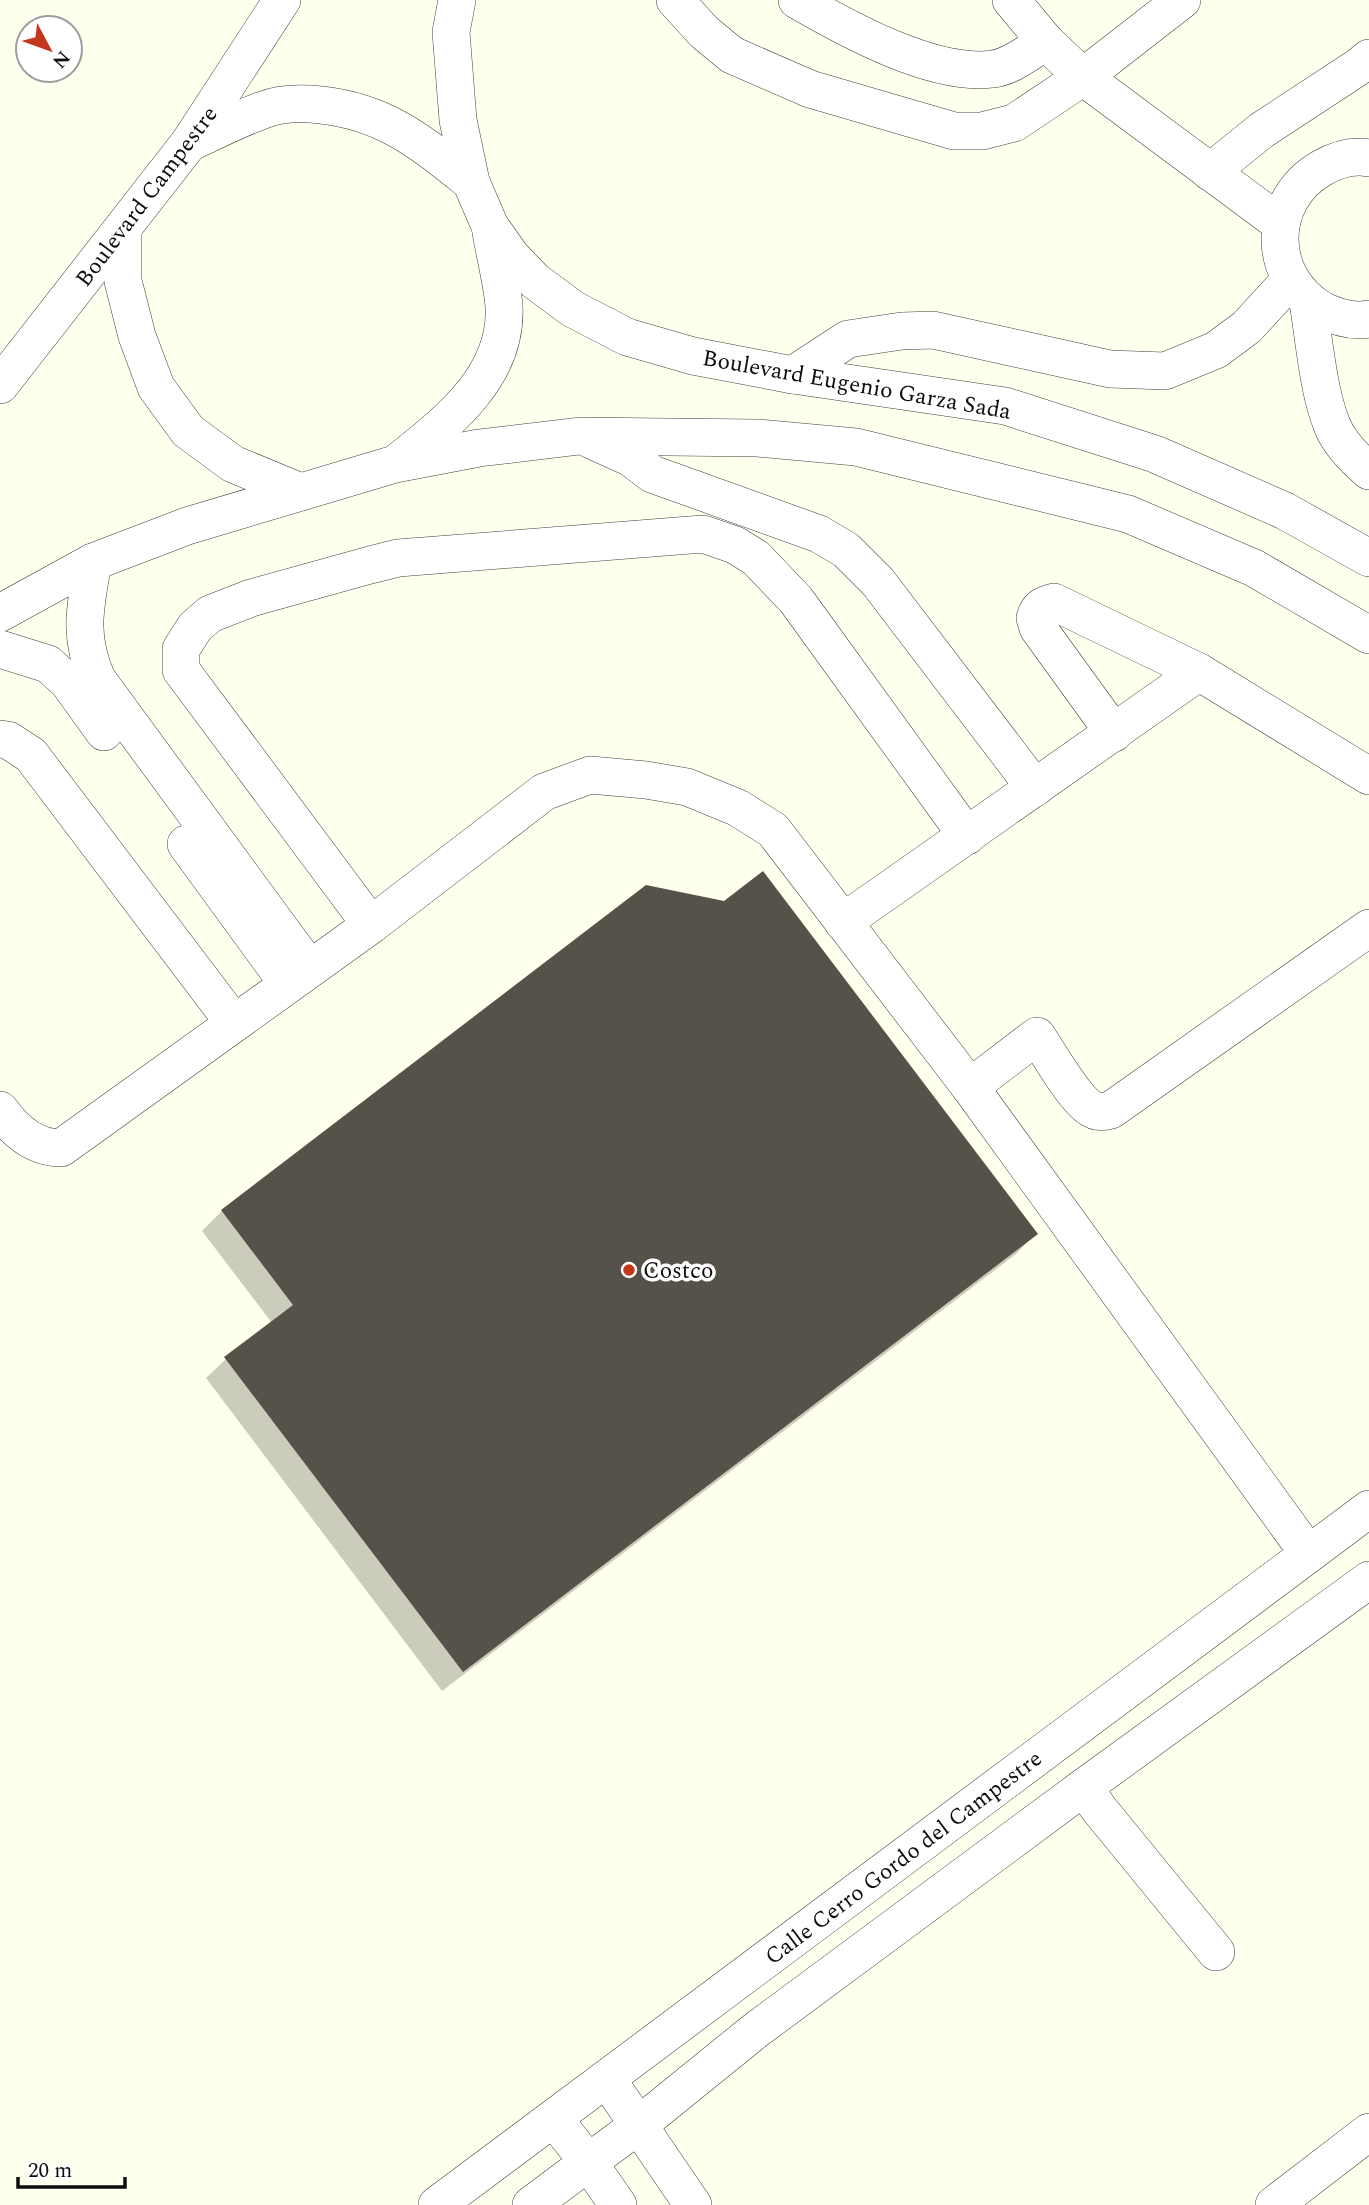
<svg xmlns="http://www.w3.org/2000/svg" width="1369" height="2205" font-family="Spectral,serif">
<rect width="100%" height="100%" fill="#ffffed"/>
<path fill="#0003" d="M647,887L1035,1234L1016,1254L442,1691L206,1378L226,1359L272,1323L202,1231L222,1211Z"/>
<path fill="#565149" d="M763,871L1038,1234L463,1672L224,1357L293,1305L221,1210L646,885L724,901Z"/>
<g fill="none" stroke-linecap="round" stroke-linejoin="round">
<defs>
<g id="minor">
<path d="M457,0L451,32L458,120L471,182L490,226L511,256L535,281L573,309L627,337L693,356L793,375L1005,406L1155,454L1285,511L1369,558"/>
<path d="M675,0L704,32L732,55L810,89L954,131H982L1014,123L1083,77L1182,0"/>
<path d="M797,0C847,29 934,77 993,69C1011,67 1030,51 1046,42"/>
<path d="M1011,0L1046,42L1083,77L1281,224"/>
<path d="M189,143C213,132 238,119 263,110C281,103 303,103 321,105C386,112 422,143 471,182"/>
<path d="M1369,158C1353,155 1336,160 1322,168C1266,200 1266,277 1322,310C1336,317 1353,322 1369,319"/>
<path d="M1210,172L1262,130L1358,67L1369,58"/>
<path d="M123,229V281L137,336L156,387L188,431L233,464L301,492"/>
<path d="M1308,302C1314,338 1318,391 1332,425C1339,443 1355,459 1369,471"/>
<path d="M793,375L848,339L902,331L933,330L1110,369L1165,371L1216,350L1247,327L1290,280"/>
<path d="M0,385L189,143L282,0"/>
<path d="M591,440L631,458L652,474L819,534L846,550L878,582L1035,788"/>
<path d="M399,461C448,422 508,376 504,306C502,282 495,256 491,232"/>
<path d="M93,562C85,608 78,635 97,679L309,968"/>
<path d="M0,613L93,562L187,526L395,464L479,448L580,436L758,438L856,447L1128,514L1254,568L1369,635"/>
<path d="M0,649L48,664L68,682L104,732"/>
<path d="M1114,733L1038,628L1035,618C1038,607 1043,605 1054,602L1199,672L1369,776"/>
<path d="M0,739L8,740L31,755L234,1023"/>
<path d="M186,844L288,984"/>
<path d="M843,922L1199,672"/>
<path d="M371,925L181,670V649L195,627L210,614L251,598L370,565L398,558L703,534L735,545L756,558L796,600L967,836"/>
<path d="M970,1087L1037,1036C1049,1054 1074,1098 1090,1108C1097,1113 1103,1112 1111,1110L1369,928"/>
<path d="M0,1110C15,1131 35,1148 61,1148L371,925L544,792L590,775L646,780L687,787L738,808L773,830L970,1087L1308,1553"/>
<path d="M1084,1787L1099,1809L1216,1952"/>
<path d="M607,2079L693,2205"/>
<path d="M554,2119L589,2163L618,2205"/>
<path d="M437,2205L1369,1509"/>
<path d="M531,2205L640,2124L756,2030L1084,1787L1369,1580"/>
<path d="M1274,2205L1369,2132"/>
</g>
</defs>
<use href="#minor" stroke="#404040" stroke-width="38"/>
<use href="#minor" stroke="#fff" stroke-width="37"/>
</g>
<circle fill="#c4371d" stroke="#fff" stroke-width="2.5" cx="629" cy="1270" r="7"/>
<g text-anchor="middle" stroke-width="7" stroke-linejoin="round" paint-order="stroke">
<g font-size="23" fill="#0d0d0d" stroke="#fff">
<text transform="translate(146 196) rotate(-53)" y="8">Boulevard Campestre</text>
<text transform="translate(857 384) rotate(10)" y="8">Boulevard Eugenio Garza Sada</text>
<text transform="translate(903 1857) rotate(-37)" y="8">Calle Cerro Gordo del Campestre</text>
</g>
<g font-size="23" fill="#0d0d0d" stroke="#fff" text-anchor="start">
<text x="643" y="1278">Costco</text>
</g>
</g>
<g transform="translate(49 49) rotate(131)"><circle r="33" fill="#ffffff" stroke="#9e9e9e" stroke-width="2"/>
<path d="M0-5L12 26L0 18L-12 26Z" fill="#c4371d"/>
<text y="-10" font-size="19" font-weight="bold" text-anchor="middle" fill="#0d0d0d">N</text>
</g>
<path d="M18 2177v10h107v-10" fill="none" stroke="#0d0d0d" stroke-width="3.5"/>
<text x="28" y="2177" font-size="21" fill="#0d0d0d" stroke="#ffffff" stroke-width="5" paint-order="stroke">20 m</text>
</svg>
